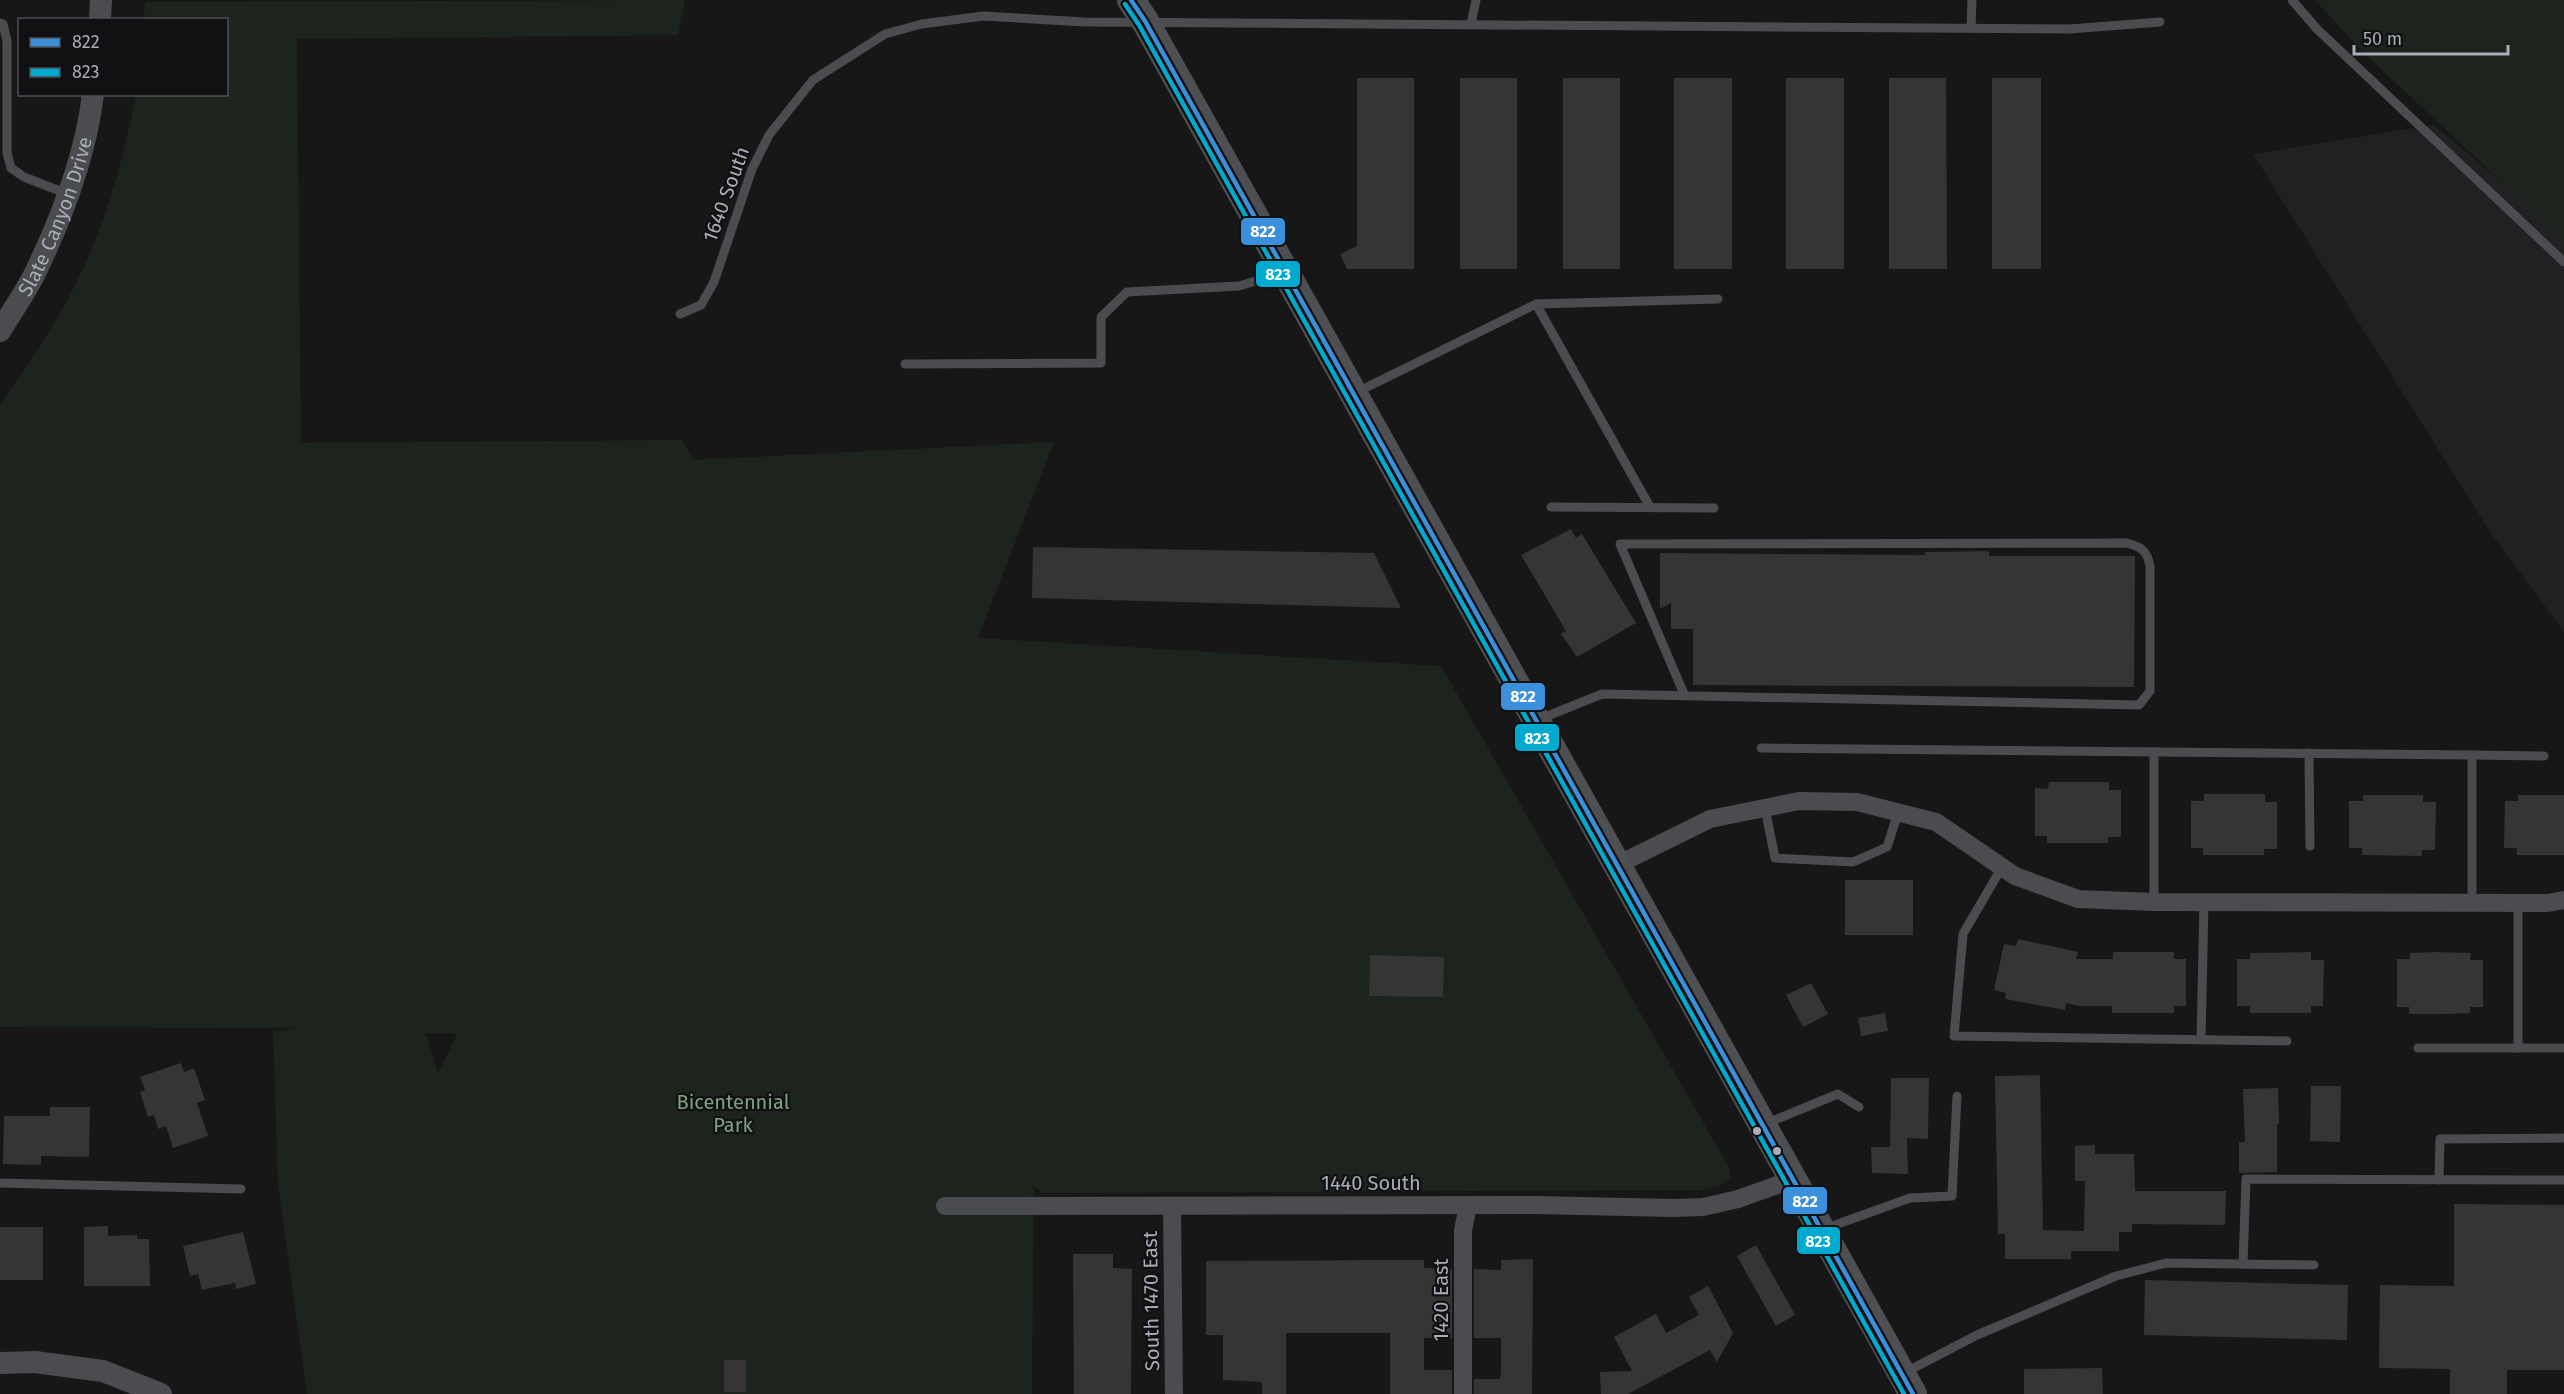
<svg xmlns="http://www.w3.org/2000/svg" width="2564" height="1394" font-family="'Fira Sans',sans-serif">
<rect width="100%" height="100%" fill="#171717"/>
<path fill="#212123" d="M2434,125L2564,235V632L2490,532L2253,154Z"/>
<g fill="#1d241e" fill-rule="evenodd">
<path d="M685,0L678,35L297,39L301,443L682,440L693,460L1054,442L978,638L1441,666L1730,1169V1178L1720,1186L1702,1190L1043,1193L1034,1186L1032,1394H307L278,1185L273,1032L296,1028L0,1027V405C29,363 59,320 81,273C108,216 124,156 136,95L226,94V20L143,19L146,2ZM426,1033L457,1034L438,1074Z"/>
<path d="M2315,0H2564V241L2362,51Z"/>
</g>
<g fill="#353536">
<path d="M1357,78H1414V269H1347L1340,254L1357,246Z"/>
<rect x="1460" y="78" width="57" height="191"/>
<rect x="1563" y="78" width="57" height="191"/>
<rect x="1674" y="78" width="58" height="191"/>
<rect x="1786" y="78" width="58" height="191"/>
<path d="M1889,78H1946L1947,269H1889Z"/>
<rect x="1992" y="78" width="49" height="191"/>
<path d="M1571,529L1576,538L1582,534L1636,623L1577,657L1561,634L1566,631L1521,555Z"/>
<path d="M1033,547L1374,553L1401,608L1032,598Z"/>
<path d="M1989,551V556H2135L2134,687L1693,685V629H1671V603L1660,609V553L1925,555V552Z"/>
<path d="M2049,782H2109V790H2121V837H2108V843H2047V836H2035V788L2048,789Z"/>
<path d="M2204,794H2265V802H2277V849H2264V855H2203V848H2191V801H2204Z"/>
<path d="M2363,795H2423V802H2436L2435,850H2422V856L2362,855V848H2349V801H2363Z"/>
<path d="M2518,795H2564V855H2517V848H2504L2505,801H2518Z"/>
<rect x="1845" y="880" width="68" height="55"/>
<path d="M2018,939L2078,952L2076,959H2113V952H2174V959H2186V1006H2174V1013H2112V1006H2079L2066,1003L2065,1010L2005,999L2006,993L1994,990L2004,944L2016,946Z"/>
<path d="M2311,952V960H2324L2323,1006H2311V1013H2250V1006H2237V959H2250V953Z"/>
<path d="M2434,952L2471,953L2470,960H2483V1007H2470V1013L2447,1014H2409V1007H2397V959H2410V953Z"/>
<path d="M1370,955L1444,957L1443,997L1369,996Z"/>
<path d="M1811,983L1828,1014L1803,1027L1786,995Z"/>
<path d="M1885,1013L1888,1031L1861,1036L1858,1018Z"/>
<path d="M181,1063L184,1072L194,1068L205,1100L197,1103L208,1136L173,1148L166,1126L158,1129L154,1115L148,1117L140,1092L145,1090L140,1077Z"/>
<path d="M2040,1075L2043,1230L2084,1231L2085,1181H2075V1146L2095,1145V1154H2134L2135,1191H2226L2225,1225L2132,1224V1232H2119V1251H2071V1259H2005V1234H1998L1995,1076Z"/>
<path d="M1891,1078H1929L1928,1139L1907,1138L1908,1174L1872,1173L1871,1147H1890Z"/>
<path d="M2311,1086H2341L2340,1142L2310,1141Z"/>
<path d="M2278,1088L2279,1124H2277V1172L2239,1173V1142H2245L2243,1089Z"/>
<path d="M50,1107H90L89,1157L41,1156V1165L3,1164L4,1116H50Z"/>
<path d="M2454,1204L2564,1205V1370H2507V1394H2450V1369L2379,1368L2380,1285L2454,1286Z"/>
<path d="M108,1226V1236L137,1235V1239H149L150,1286H84V1227Z"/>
<rect x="0" y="1227" width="43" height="53"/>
<path d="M243,1232L256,1284L236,1289L235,1283L202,1290L198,1274L190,1276L183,1246Z"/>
<path d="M1756,1245L1795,1315L1776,1326L1737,1256Z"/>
<path d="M1073,1254H1113V1268L1132,1269L1131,1394H1074Z"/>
<path d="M1533,1259L1532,1394H1474V1379H1500L1501,1373V1338H1474V1269L1501,1270V1260Z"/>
<path d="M1391,1260H1424V1268L1452,1269V1338H1424V1370H1452V1394H1390V1333H1286V1394H1262V1382L1223,1380V1335H1206V1261Z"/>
<path d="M2145,1280L2348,1285L2347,1340L2144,1335Z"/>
<path d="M1708,1286L1733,1333L1717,1362L1710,1350L1628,1394H1601L1600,1372L1632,1371L1614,1337L1656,1314L1666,1333L1699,1315L1689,1297Z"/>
<rect x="724" y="1360" width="22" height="32"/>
<path d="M2102,1368L2103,1394H2024V1369Z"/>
</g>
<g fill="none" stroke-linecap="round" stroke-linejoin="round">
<g stroke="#4b4c50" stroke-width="9">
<path d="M2292,0L2317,29L2564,262"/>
<path d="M0,23L3,24L7,41V153L11,168L24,177L68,194"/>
<path d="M1471,24L1476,0"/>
<path d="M1971,28L1972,0"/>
<path d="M680,314L701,305L714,282L752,169L769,135L813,80L885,34L922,24L983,16L1084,22L2070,29L2160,22"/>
<path d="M905,364L1101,363V317L1127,292L1239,286L1282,273"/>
<path d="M1355,393L1536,304"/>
<path d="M1551,507L1714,508"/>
<path d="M1650,507L1536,304L1718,299"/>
<path d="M1540,719L1602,694L2139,705L2150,691V566C2147,551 2142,547 2127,543L1620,544L1684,694"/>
<path d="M1761,748L2472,755V903"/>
<path d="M2154,752V902"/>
<path d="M2309,753L2310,846"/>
<path d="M2472,755L2544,756"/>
<path d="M1765,808L1775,858L1853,862L1887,847L1898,813"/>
<path d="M2002,867L1963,934L1954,1036L2287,1041"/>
<path d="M2518,903V1048"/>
<path d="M2201,1040L2204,902"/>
<path d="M2418,1048H2564"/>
<path d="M1765,1124L1838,1094L1859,1107"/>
<path d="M2439,1180L2440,1139L2564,1138"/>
<path d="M0,1183L241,1189"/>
<path d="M1824,1229L1910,1198L1952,1196L1957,1096"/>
<path d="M2243,1264L2246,1179L2564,1180"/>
<path d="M1904,1373L1977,1335L2116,1276L2166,1263L2314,1265"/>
</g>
<g stroke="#4b4c50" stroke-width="18">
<path d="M1617,865L1710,819L1799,801L1857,802L1936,822L2015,876L2078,899L2154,902L2548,903L2564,900"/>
<path d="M945,1206L1536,1205L1673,1208L1703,1207L1738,1199L1791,1180"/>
<path d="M1172,1207L1174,1394"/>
<path d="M1463,1394V1230L1468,1206"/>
</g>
<g stroke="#4b4c50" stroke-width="22">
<path d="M100,20L101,0"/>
<path id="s1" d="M0,331C12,311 26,292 36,271C62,217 86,154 93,94"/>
<path d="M0,1363L35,1362L103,1371L161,1394"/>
</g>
<path stroke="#4d4f52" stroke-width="28" d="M1131,0L1145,21L1913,1394"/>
<defs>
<path id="bus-1" d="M1131,0L1145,21L1913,1394"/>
<path id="bus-2" d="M1125,4L1139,25L1904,1394"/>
</defs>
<use href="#bus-1" stroke="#111113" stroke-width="9"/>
<use href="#bus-2" stroke="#111113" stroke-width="9"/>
<use href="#bus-1" stroke="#3a90db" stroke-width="4.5"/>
<use href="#bus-2" stroke="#00a9ce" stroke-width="4.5"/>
</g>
<g fill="#a8adb8" stroke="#111113" stroke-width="2">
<circle cx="1757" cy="1131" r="5"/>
<circle cx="1777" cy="1151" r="5"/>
</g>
<g text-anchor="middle" stroke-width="4.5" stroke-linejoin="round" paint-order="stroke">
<g font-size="20" fill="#a8adb8" stroke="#111113">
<text transform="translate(726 194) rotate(-70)" y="7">1640 South</text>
<text dy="7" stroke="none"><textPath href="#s1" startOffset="128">Slate Canyon Drive</textPath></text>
<text x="1371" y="1190">1440 South</text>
<text transform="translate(1441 1300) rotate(-90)" y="7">1420 East</text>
<text transform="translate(1151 1301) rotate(-91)" y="7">South 1470 East</text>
</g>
<g font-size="20" fill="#7fa381" stroke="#111113">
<text x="733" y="1109">Bicentennial<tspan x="733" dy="23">Park</tspan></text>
</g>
</g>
<g stroke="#111113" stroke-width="2">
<rect x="1240" y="217" width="46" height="29" rx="6" fill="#3a90db"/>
<rect x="1255" y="260" width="46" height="28" rx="6" fill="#00a9ce"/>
<rect x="1500" y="682" width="46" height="29" rx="6" fill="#3a90db"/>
<rect x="1514" y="723" width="46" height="29" rx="6" fill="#00a9ce"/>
<rect x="1782" y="1186" width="46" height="29" rx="6" fill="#3a90db"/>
<rect x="1796" y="1226" width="45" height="29" rx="6" fill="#00a9ce"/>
</g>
<g font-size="16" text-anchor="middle" font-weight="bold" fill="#fff">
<text x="1263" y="237">822</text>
<text x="1278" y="280">823</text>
<text x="1523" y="702">822</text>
<text x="1537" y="744">823</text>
<text x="1805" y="1207">822</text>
<text x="1818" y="1247">823</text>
</g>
<rect x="18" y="18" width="210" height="78" fill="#111113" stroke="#4d4f55" stroke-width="1.5"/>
<rect x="30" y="38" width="30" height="9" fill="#3a90db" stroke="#4d4f55" stroke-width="1.5"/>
<text x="72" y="48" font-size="18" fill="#a8adb8">822</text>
<rect x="30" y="68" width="30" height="9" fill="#00a9ce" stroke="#4d4f55" stroke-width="1.5"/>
<text x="72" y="78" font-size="18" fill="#a8adb8">823</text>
<path d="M2354 45v9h154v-9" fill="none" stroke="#a8adb8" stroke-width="3"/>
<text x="2363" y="45" font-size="18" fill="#a8adb8" stroke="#111113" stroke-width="4.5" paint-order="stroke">50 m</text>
</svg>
